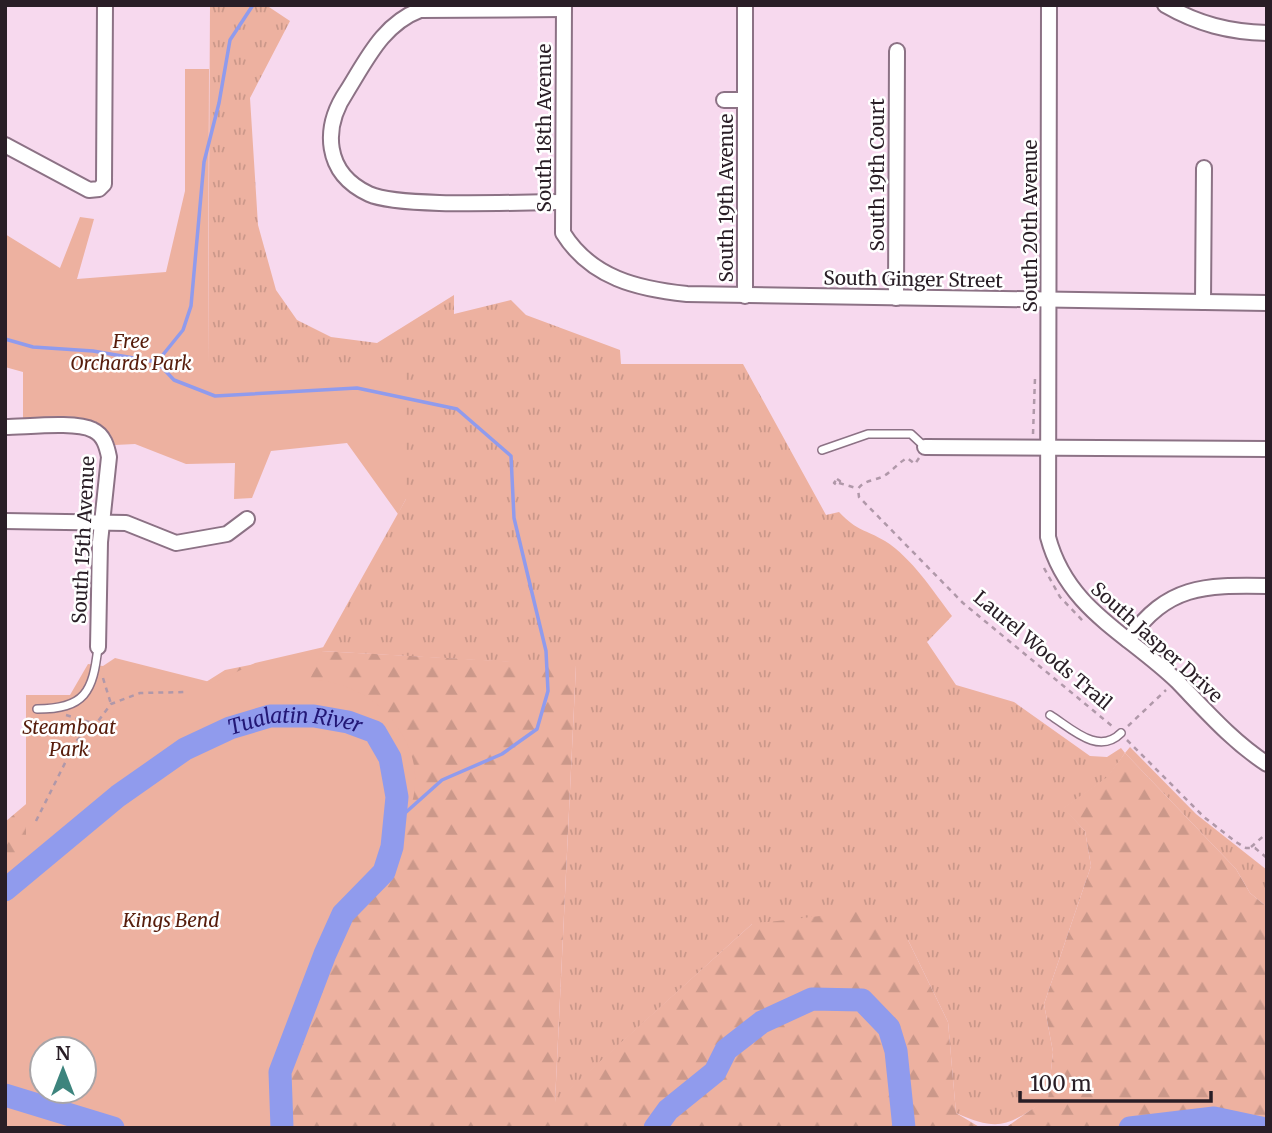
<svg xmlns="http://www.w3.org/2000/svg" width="1272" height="1133" font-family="Merriweather,serif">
<defs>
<pattern id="grass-tufts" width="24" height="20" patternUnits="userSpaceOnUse" patternTransform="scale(1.75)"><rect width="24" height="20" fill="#edb1a0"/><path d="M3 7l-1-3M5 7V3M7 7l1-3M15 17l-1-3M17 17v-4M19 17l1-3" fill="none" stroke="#cb988a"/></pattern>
<pattern id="forest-firs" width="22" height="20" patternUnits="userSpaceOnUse" patternTransform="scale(1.75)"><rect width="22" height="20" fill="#edb1a0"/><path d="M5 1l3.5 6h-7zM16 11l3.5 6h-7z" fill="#cb988a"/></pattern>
</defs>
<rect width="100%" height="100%" fill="#f7d9ee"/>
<path fill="url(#grass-tufts)" d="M210,5H266L290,21L250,98L258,225L276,290L297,320L331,337L377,343L454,295V314L511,300L526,315L620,350L621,364H743L826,515L839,512C858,532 865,529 885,541C912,558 933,591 952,616L927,642L956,685L1014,702L1090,756L1107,757L1121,748L1125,753L1130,747L1196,814L1267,870V907L1250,893L1236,869L1125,753L1107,778L1064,808L1085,831L1091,866L1044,1004L1053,1052L1048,1099C1008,1125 1001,1133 956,1113L948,1022L908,940L752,924L555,1103L576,666L321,651L406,499V366H208Z"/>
<g fill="url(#forest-firs)" fill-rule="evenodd">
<path d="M321,651L576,665L555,1102L752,924L863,911L908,940L948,1022L956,1113L981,1128H5V822L66,770L225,670ZM42,1049H84V1091H42Z"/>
<path d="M1125,753L1236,869L1250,893L1267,907V1128H1005L1048,1098L1053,1052L1044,1004L1091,866L1085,831L1063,808L1106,778Z"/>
</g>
<g fill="#edb1a0" fill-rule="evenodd">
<path d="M185,69H209L208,365H406V499L398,514L347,443L271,451L252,498L234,499L235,463L186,464L135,444L115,445C104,407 53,418 23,418V372L5,367V234L60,268L80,217L94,219L77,279L166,272L185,191Z"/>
<path d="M324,647L310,679C343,682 372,694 393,721C447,790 390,848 354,906C331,942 309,984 292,1023C278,1056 279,1095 287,1128H5V877L26,859V695H70L88,664L103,666L115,658L214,683L255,663ZM42,1049H84V1091H42Z"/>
</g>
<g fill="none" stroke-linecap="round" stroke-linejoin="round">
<g stroke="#909bed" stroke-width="3.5">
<path d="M5,339L33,347L93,351L157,362L174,380L215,396L357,388L457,409L511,456L514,518L546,651L548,691L537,729L502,754L442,780L395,822"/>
<path d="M157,362L183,330L191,306L204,162L219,103L230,40L253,5"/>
</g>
<g stroke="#909bed" stroke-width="23">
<path id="s1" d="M5,890L118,796L185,749L230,728L270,716H314L348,722L375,732L390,758L397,797L392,847L384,872L343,914L325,954L280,1072L282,1128"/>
<path d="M5,1095L113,1128"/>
<path d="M655,1128L668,1110L715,1072L726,1050L762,1022L812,999L862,1000L889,1028L896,1051L904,1128"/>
<path d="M1130,1128L1214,1118L1261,1128"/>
</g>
<defs>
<g id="lane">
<path d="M822,450L868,434H911L925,447"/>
<path d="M37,709C85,709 93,692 98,647"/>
<path d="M1050,715C1071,728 1098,756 1121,733"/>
</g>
<g id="street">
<path d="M564,5L563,233C591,278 638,289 687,294L1267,303"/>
<path d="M1049,5L1048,537C1067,609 1127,633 1177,681C1206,711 1232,741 1267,764"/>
<path d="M1165,5C1198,24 1229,32 1267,33"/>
<path d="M724,100H745"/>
<path d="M5,145L89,190L99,189L104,184L105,5"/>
<path d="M561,202C522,202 399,208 369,194C324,173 322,128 347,91C367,59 383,24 420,10L564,9"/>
<path d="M745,296V5"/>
<path d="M896,298L897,51"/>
<path d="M1203,302L1204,168"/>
<path d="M5,427C26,427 76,421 93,430C104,435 107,447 109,457L100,542L98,647"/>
<path d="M925,447L1267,449"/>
<path d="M5,521L126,523L176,543L227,534L247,519"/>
<path d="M1128,640C1168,585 1203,585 1267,586"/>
</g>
</defs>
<use href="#lane" stroke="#8c7285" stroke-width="10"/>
<use href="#street" stroke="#8c7285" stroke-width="18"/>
<g stroke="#b098a9" stroke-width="2.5" stroke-dasharray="5 5" stroke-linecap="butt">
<path d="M1033,434L1035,378"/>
<path d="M919,458L915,464L907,458C898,463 892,471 884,476C874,481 864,480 858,489L859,497L963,603L1112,726"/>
<path d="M837,479L840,481L837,485L834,483Z"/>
<path d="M839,483L856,488"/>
<path d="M1044,568L1060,597L1083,621"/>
<path d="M103,678L111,704"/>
<path d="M66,715L96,724"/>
<path d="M1128,726L1166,690"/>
<path d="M1127,740L1204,817L1236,842L1246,848H1255L1267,858"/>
<path d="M69,757L90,751"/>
<path d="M36,821L76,741L96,724L111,704L140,693L186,692"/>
<path d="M1251,847L1267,833"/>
</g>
<use href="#lane" stroke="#fff" stroke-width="7"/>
<use href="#street" stroke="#fff" stroke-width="14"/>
</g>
<g text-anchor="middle" stroke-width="5" stroke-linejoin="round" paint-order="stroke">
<g font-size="19" fill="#291e26" stroke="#fff">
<text transform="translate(544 128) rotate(-90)" y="7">South 18th Avenue</text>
<text transform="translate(877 175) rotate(-90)" y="7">South 19th Court</text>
<text transform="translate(726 198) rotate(-90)" y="7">South 19th Avenue</text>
<text transform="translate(1030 226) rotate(-90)" y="7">South 20th Avenue</text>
<text transform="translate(913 279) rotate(1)" y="7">South Ginger Street</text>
<text transform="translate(83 540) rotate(-87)" y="7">South 15th Avenue</text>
<text transform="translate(1157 642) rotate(42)" y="7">South Jasper Drive</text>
<text transform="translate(1043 650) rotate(40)" y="7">Laurel Woods Trail</text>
</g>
<g font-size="19" font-style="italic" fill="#571d0c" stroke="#fff">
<text x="131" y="348">Free<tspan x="131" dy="22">Orchards Park</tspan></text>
<text x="69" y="734">Steamboat<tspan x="69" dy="22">Park</tspan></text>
<text x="171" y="927">Kings Bend</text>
</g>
<g font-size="21" font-style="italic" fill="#221776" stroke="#fff">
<text dy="7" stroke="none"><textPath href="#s1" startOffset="345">Tualatin River</textPath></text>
</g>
</g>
<rect width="1272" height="1133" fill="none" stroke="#291e26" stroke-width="14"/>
<g transform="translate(63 1070)"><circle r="33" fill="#ffffff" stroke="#a9a5a8" stroke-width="2"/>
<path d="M0-5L12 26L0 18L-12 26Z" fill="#3d847d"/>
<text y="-10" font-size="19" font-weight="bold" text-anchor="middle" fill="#291e26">N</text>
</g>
<path d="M1020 1091v10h191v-10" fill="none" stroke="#291e26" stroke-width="3.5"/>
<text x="1030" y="1091" font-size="21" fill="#291e26" stroke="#ffffff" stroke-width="5" paint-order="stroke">100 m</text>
</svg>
